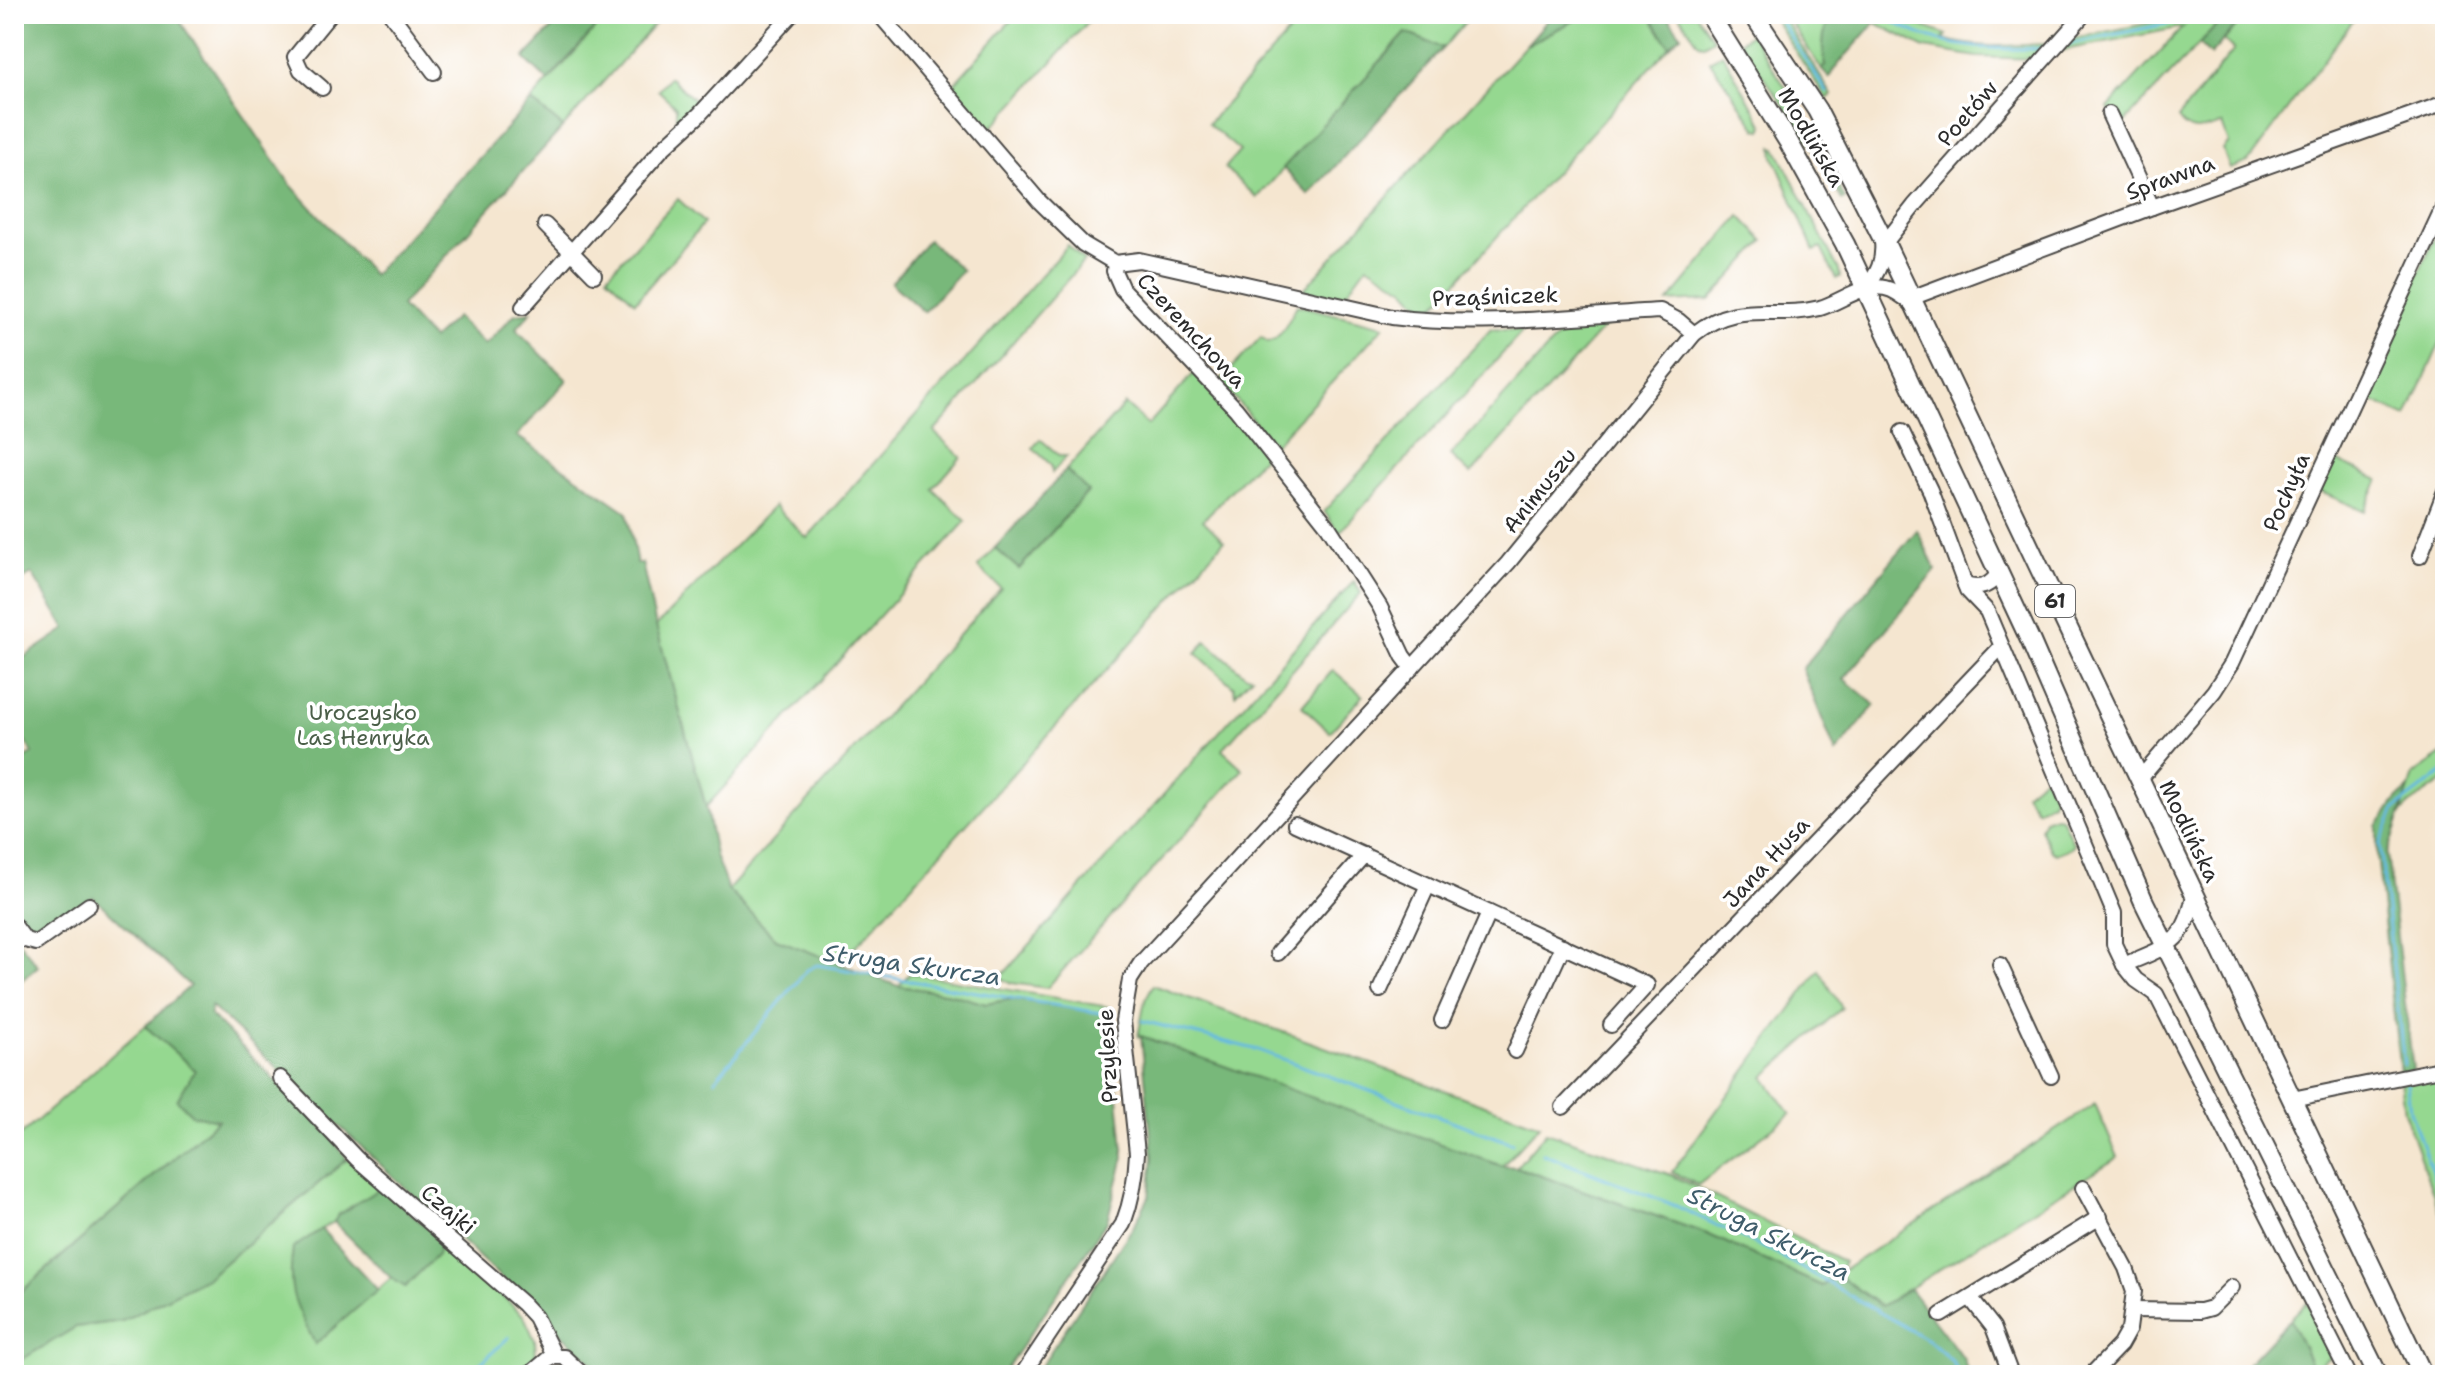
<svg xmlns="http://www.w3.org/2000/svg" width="2459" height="1389" font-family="'Shantell Sans',sans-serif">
<rect width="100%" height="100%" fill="#fff"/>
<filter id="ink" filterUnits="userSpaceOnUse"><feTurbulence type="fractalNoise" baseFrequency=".0125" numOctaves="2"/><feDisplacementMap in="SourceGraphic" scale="16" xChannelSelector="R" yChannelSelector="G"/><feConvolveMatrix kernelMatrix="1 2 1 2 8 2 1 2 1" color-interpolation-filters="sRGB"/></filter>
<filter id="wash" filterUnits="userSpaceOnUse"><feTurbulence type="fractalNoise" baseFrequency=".006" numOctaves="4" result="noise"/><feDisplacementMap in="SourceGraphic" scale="32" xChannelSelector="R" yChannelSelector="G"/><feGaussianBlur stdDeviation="1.8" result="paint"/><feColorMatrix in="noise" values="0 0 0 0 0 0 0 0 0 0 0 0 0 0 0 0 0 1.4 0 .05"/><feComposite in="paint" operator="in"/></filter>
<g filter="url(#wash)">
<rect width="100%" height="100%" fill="#f5e6d0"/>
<g fill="#95d890" stroke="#60825e" stroke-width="2">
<path d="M608,14H664L563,127L531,101Z"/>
<path d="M1017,14H1095L990,130L953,85Z"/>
<path d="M1305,14H1472L1443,48L1406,33L1257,198L1225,168L1240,151L1208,124Z"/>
<path d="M1587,14H1648L1670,46L1428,313L1405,289L1367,265L1347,292L1337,298L1302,291L1526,45Z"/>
<path d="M1678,14H1696L1713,39L1704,45L1699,44Z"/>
<path d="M1781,14L1832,95L1827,99L1774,19Z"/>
<path d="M1785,14H1830L1831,20L1823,49L1826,65L1822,70Z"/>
<path d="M1858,14H1924L1916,24L1947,35L1943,39C1976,49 2013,46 2046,44L2036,59L1977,57L1925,48Z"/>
<path d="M2176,14H2358L2248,162L2230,169L2223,150L2229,143L2222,124C2205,129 2190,137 2178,118L2234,50L2224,40L2246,16L2223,19L2120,127L2108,108L2183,27L2060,51L2071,39L2173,18Z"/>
<path d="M1751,34L1790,94L1845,199L1842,200L1809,141L1739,42Z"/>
<path d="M1722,53L1764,126L1762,130L1757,129L1710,61Z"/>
<path d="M669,77L700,105L676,120V107L658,90Z"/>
<path d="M1773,147L1776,148L1839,270L1840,277L1836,279L1821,248L1814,251L1774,157Z"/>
<path d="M678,199L704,223L635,302L607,276Z"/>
<path d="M1740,216L1764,241L1710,300L1668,302Z"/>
<path d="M2445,216V332L2407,417L2361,396Z"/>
<path d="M1068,245L1084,261L934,432L961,457L933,489L966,521L706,807L656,626L774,506L807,538Z"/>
<path d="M1297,305L1384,326L1274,445L1220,381L1261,337L1268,342C1282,338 1290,318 1297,305Z"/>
<path d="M1606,325L1471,474L1451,455L1566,328Z"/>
<path d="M1491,329L1523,331L1339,533L1324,511Z"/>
<path d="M1195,372L1265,455L1203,520L1224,541L840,964L776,939L728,890L1001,588L978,567L995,548L1019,569L1088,492L1066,470L1125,404L1148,425Z"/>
<path d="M1040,439L1060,456H1067L1052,473L1051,465L1033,448Z"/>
<path d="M2333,459L2379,480L2365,511L2318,491Z"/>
<path d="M1354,581L1361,593L1222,750L1243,769L1047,988L1011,983L1000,978Z"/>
<path d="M1206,641L1245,675L1252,676L1235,694L1234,687L1196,653Z"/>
<path d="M1333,670L1363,696L1330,732L1302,706Z"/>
<path d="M2445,753V780L2409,805L2401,814L2413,775Z"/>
<path d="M2045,776L2054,796L2052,802L2037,810L2025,793Z"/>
<path d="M2055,816L2061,817L2074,845L2071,848L2056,854L2051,851L2040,829L2044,820Z"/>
<path d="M1819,970L1842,1008L1764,1077L1791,1114L1698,1185L1672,1172Z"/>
<path d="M910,973L1109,1007L1108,1014L1012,999L986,1004L951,994L898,986Z"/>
<path d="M1153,985L1540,1125L1502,1166L1138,1036L1145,1000Z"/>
<path d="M145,1026L195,1070L219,1119L14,1298V1141Z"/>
<path d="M2445,1073V1227L2404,1112L2400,1080Z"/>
<path d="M2095,1104L2118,1157L1881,1306L1838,1275L1822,1286L1707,1234L1516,1167L1546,1132L1674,1176L1844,1262L1839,1273Z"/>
<path d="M347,1159L382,1187L339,1215L334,1222L321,1229L315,1344L391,1278L406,1287L441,1240L524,1316L535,1340L536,1356L514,1375H14V1364L76,1327L122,1321L208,1277Z"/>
<path d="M2307,1302L2332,1356L2313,1369L2290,1319Z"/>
</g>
<g fill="#78b87a" stroke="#527252" stroke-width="2">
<path d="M14,14H175L290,184L373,275L531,101L563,127L401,306L432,339L456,317L485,345L515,314L531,312L516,329L567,380L517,436L627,512L637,564L642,563L656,626L706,807L715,855L728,890L776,939L898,986L951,994L986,1004L1012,999L1108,1014L1109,1044L1115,1068L1124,1157L1107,1221L1002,1375H605L211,1006L210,1015L328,1133L347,1159L208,1277L122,1321L76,1327L14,1364V1298L218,1120L193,1115L177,1100L195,1070L145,1026L190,986L93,897L40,928L27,924L14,907V766L33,753L14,727V664L66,629L32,574L14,585Z"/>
<path d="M565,14H608L548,81L524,58Z"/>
<path d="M1553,14H1587L1526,45Z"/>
<path d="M1648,14H1666L1681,35L1670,46Z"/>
<path d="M1830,14H1858L1875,23L1834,69L1829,78L1822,70L1826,65C1822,51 1821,31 1831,20Z"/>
<path d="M2247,14L2210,55L2199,44L2223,19Z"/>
<path d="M1406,33L1443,48L1309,195L1283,168Z"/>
<path d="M928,240L962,270L924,312L891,283Z"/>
<path d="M1066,470L1088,491L1019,569L995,548Z"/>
<path d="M1917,530L1936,570L1844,679L1875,705L1836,753L1802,669Z"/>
<path d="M2409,788L2387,854L2413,1070L2400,1073L2377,854V826L2397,799Z"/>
<path d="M14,935L38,966L14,987Z"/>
<path d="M1141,1036L1502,1166L1516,1167L1707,1234L1822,1286L1837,1275L1881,1306L1910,1289L1963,1358L1969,1375H1035L1135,1224L1149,1197L1153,1157Z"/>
<path d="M382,1187L441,1240L437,1255L405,1287L391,1278L334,1222L338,1215Z"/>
<path d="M321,1229L378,1290L315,1344C296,1305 286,1293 293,1248Z"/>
<path d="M2290,1319L2313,1369L2292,1375H2237Z"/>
</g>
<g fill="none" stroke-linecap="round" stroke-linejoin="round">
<g stroke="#65b9e1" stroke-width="3">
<path d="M1879,14C1938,49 1976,49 2043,49"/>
<path d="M1778,18L1827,92"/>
<path d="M2188,19L2214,14"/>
<path d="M2069,44L2180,21"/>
<path d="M1143,1021L1258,1050L1512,1143"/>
<path d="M2404,1065L2380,844L2395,809L2445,771"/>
<path d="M715,1080L807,970L817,965L1107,1014"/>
<path d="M2407,1083L2410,1111L2445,1207"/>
<path d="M1543,1154L1676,1206L1777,1254L1928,1340L1953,1362L1959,1375"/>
<path d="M468,1375L509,1337"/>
</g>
</g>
</g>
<g filter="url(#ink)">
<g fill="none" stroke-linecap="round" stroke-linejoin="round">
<defs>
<g id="minor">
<path d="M391,14L434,72"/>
<path d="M879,14L1039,201L1083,244L1115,263"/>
<path d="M322,88L301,70L295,57L330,14"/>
<path d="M2109,114L2152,207"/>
<path d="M545,225L594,275"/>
<path d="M1885,243L1914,206L2084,14"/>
<path d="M1115,263L1139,260L1392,317C1480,328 1572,316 1660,311L1679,321L1694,334"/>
<path d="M1115,263L1114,271L1122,289L1236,409L1328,526L1380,607L1403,656L1412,668"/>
<path d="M1866,288C1878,273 1884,261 1882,241"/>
<path d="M1911,298L2152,207L2445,103"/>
<path d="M523,307L662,149L699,115L792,14"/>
<path d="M1902,432L1930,490L1967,590L1987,611L2099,877L2114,913V944L2124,965L2136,980L2156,994L2349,1375"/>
<path d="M2420,556L2445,491"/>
<path d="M1965,585C1980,590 1991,586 1999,572"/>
<path d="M2139,780L2214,691L2232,663L2445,203"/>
<path d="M1295,824L1647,985L1611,1025"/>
<path d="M14,925L25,940L36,943L89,905"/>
<path d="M1278,953L1364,855"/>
<path d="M2000,965L2051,1076"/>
<path d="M2124,965C2167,946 2184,945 2194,896"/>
<path d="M1380,990L1428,885"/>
<path d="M1442,1020L1489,913"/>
<path d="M1515,1051L1563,946"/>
<path d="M280,1078L357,1159L523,1304L535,1317L555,1357H564L583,1375"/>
<path d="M2292,1099L2445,1068"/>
<path d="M1563,1107L2001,647"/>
<path d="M2083,1188L2126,1268L2134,1291L2129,1329L2120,1345L2091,1375"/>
<path d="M1971,1299L1993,1327L2011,1375"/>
<path d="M2133,1310L2200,1311L2211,1308L2232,1287"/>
<path d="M1941,1315L2100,1217"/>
<path d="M529,1375L549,1358L555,1357"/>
<path d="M1022,1375L1123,1224C1132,1200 1136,1178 1137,1153L1123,1021L1130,980L1141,963L1508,563L1694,334C1740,298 1771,320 1820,308C1841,302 1862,283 1885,288C1895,290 1904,297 1912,304"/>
</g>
<g id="major">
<path d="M1709,14L1788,141L1845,244L2031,642L2144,902L2378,1375"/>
<path d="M1753,14L1817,110L1885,243L2423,1375"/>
</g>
</defs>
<use href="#minor" stroke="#494744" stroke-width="18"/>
<use href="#major" stroke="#494744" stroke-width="22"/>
<use href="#minor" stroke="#fff" stroke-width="14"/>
<use href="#major" stroke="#fff" stroke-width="18"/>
</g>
</g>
<g text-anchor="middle" stroke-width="7" stroke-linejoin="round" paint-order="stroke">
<rect fill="#fff" stroke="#6b6b6b" stroke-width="2" x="2035" y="585" width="40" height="32" rx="6"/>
<g font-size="20" font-weight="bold" fill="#2b2b2b">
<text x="2055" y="608">61</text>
</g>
<g font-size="22" fill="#2b2b2b" stroke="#fff">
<text transform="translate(1967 113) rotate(-49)" y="8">Poetów</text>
<text transform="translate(1812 137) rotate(60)" y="8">Modlińska</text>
<text transform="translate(2170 177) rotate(-20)" y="8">Sprawna</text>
<text transform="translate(1495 296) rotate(-2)" y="8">Prząśniczek</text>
<text transform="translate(1192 330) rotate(47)" y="8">Czeremchowa</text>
<text transform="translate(1539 490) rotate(-51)" y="8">Animuszu</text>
<text transform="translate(2286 492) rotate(-66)" y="8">Pochyła</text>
<text transform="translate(2190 831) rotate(64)" y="8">Modlińska</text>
<text transform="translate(1766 862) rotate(-47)" y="8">Jana Husa</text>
<text transform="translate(1107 1056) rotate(-93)" y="8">Przylesie</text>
<text transform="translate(449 1209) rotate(40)" y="8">Czajki</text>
</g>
<g font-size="22" fill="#4b5f49" stroke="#fff">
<text x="363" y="720">Uroczysko<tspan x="363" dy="25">Las Henryka</tspan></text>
</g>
<g font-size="24" font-style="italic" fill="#3f5d6b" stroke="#fff">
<text transform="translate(912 965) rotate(8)" y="8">Struga Skurcza</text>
<text transform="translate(1769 1234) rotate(27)" y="8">Struga Skurcza</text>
</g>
</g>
<rect width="2459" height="1389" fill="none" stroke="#fff" stroke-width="48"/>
</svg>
